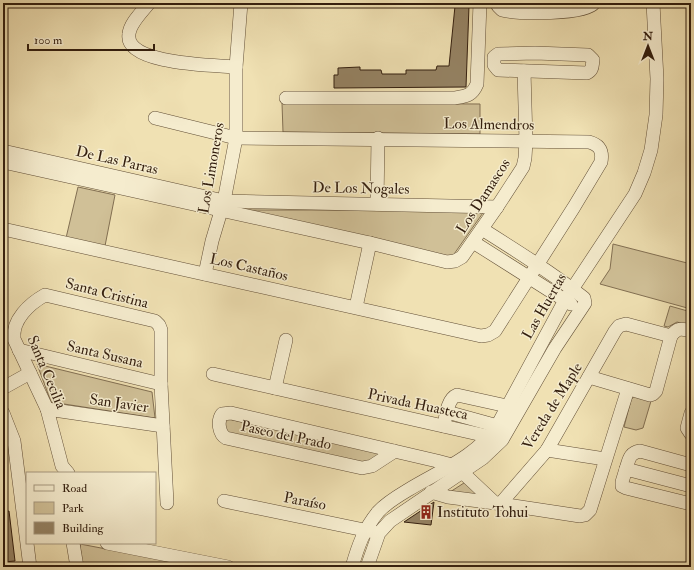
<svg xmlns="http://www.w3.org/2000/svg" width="694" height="570" font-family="'IM FELL Double Pica',serif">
<rect width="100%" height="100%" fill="#f0e1b3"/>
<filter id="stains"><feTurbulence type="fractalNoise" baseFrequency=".005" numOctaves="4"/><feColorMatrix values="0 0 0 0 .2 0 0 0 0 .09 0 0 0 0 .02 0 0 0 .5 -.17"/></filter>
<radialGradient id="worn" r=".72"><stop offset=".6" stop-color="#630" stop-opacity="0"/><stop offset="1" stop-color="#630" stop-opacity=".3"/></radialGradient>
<g fill="#d0c097" stroke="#826f52">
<path d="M282,103L480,104V134L283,132Z"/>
<path d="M78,187L115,195L105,246L66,238Z"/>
<path d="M244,210H485L452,257Z"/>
<path d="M613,244L691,264V309L600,284L610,269Z"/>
<path d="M670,306L691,312V326L677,322L668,327L664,326Z"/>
<path d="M37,364L152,392L155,418L51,402Z"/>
<path d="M634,396L651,401L643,428L636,430L624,427L631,400Z"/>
<path d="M224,418L382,453L367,466L225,435Z"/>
<path d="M467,481L487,498L450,492Z"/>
<path d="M80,544L201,567H82Z"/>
</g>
<g fill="#958364" stroke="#331e0e">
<path d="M455,6H469L466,87L334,88V75H338V68L360,67V70H381L382,74H406V70H436L437,66H449Z"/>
<path d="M434,502L431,525L404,522Z"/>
<path d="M9,511L15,561L3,562V512Z"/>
</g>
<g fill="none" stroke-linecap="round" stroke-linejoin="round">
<defs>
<g id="minor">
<path d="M149,3C142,12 130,23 129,34C124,65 217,65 236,67"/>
<path d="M498,3V6L502,10C517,14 586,15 594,3"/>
<path d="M535,53L588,55L593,60C592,66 593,70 587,73L498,70L494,65V57L498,54Z"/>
<path d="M286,98H454C466,96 472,96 477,84L480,3"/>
<path d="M3,151L224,201L497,207"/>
<path d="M3,162L370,243L447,262L455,261L462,257L497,207L523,167L525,158L526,141L524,71"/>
<path d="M377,204L378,138"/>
<path d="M3,229L481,336L488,335L495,331L574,207L601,162C603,151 600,145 589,142L236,138L155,118"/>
<path d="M473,242L571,304"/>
<path d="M205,274L212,241L224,201L236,138V67L241,3"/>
<path d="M356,307L370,243"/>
<path d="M19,350L161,384"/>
<path d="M213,374L496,438"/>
<path d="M589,377L650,395L653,394L656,391L671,336"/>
<path d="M3,388L30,373"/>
<path d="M275,388L286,340"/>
<path d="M47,409L163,426"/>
<path d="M447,412L505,428"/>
<path d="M3,413L14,441L30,567"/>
<path d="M691,413L687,428L691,434"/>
<path d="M444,426C446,416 447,399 457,395L507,406"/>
<path d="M547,450L605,459"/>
<path d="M395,451L372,466L362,468L226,438C219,434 217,421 222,414L231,413L437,461L452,465L462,472L495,503"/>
<path d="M626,469C629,460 629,453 640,451L691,465"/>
<path d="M68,473L62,466L47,409L14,339C12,320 29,304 45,295L155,321L159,325L161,330V384L167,503"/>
<path d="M691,486L626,469L622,482V486L626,488L691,504"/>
<path d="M431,492L448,497L495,503L580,516L585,515L590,510L628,389"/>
<path d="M224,501L374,532"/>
<path d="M501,503L547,450L615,331L619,326L626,324L671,336C677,328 681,328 691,331"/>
<path d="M73,543L77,567"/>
<path d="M107,543L228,567"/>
<path d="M352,567C358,546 364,529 378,512C386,503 398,496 408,490C439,471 476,457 497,426L565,300L635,194L644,173L651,150L656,115L657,79L653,3"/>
<path d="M367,567L379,533L390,521L483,458L502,440L555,348L585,303L584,298C552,273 517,251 482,229"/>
</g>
</defs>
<use href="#minor" stroke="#624f37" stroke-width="14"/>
<use href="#minor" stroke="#f5ecce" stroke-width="13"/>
</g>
<defs>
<symbol id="building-bare" viewBox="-9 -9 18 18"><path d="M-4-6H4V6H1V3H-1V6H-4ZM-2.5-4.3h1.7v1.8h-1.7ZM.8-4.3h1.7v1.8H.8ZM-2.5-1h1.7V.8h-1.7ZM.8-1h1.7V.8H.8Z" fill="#8f2418" stroke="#f5ecce" stroke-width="2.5" paint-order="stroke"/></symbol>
</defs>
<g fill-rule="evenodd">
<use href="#building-bare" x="416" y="502" width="20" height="20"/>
</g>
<g text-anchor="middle" stroke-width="3" stroke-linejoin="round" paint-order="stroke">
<g font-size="15" fill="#331e0e" stroke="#f5ecce">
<text transform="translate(489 124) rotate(1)" y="5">Los Almendros</text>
<text transform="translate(117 160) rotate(13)" y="5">De Las Parras</text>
<text transform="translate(211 168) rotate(-80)" y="5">Los Limoneros</text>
<text transform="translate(361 188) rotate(1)" y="5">De Los Nogales</text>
<text transform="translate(483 196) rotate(-57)" y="5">Los Damascos</text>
<text transform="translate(249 267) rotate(13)" y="5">Los Castaños</text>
<text transform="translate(107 293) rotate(14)" y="5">Santa Cristina</text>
<text transform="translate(544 306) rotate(-60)" y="5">Las Huertas</text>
<text transform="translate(105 354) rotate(13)" y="5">Santa Susana</text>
<text transform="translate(47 372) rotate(67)" y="5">Santa Cecilia</text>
<text transform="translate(119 403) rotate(8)" y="5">San Javier</text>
<text transform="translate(418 404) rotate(12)" y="5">Privada Huasteca</text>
<text transform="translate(552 406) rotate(-58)" y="5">Vereda de Maple</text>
<text transform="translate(286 435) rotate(12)" y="5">Paseo del Prado</text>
<text transform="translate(305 501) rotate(11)" y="5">Paraíso</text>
</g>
<g font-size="15" fill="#331e0e" stroke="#f5ecce" text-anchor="start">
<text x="437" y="517">Instituto Tohui</text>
</g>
</g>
<rect width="694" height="570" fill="none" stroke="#f0e1b3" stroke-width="16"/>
<rect x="4" y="4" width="686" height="562" fill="none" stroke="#331e0e" stroke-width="2"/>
<rect x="8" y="8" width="678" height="554" fill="none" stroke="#331e0e"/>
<rect x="26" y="472" width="130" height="72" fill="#f5ecce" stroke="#a79a81"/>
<rect x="34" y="485" width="20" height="6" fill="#f5ecce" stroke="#a79a81"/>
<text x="62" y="492" font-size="12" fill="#331e0e">Road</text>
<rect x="34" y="502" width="20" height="12" fill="#d0c097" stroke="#a79a81"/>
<text x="62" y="512" font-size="12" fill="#331e0e">Park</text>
<rect x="34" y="522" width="20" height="12" fill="#958364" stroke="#a79a81"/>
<text x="62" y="532" font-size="12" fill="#331e0e">Building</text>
<g transform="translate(648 46)" stroke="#f5ecce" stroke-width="3" paint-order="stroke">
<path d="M0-3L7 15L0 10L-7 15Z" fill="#331e0e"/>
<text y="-6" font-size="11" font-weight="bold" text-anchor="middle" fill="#331e0e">N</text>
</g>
<path d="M28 44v6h126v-6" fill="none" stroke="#331e0e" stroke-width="2"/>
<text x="34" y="44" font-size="12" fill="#331e0e" stroke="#f5ecce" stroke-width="3" paint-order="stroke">100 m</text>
<rect width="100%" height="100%" filter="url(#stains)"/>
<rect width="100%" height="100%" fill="url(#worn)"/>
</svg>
